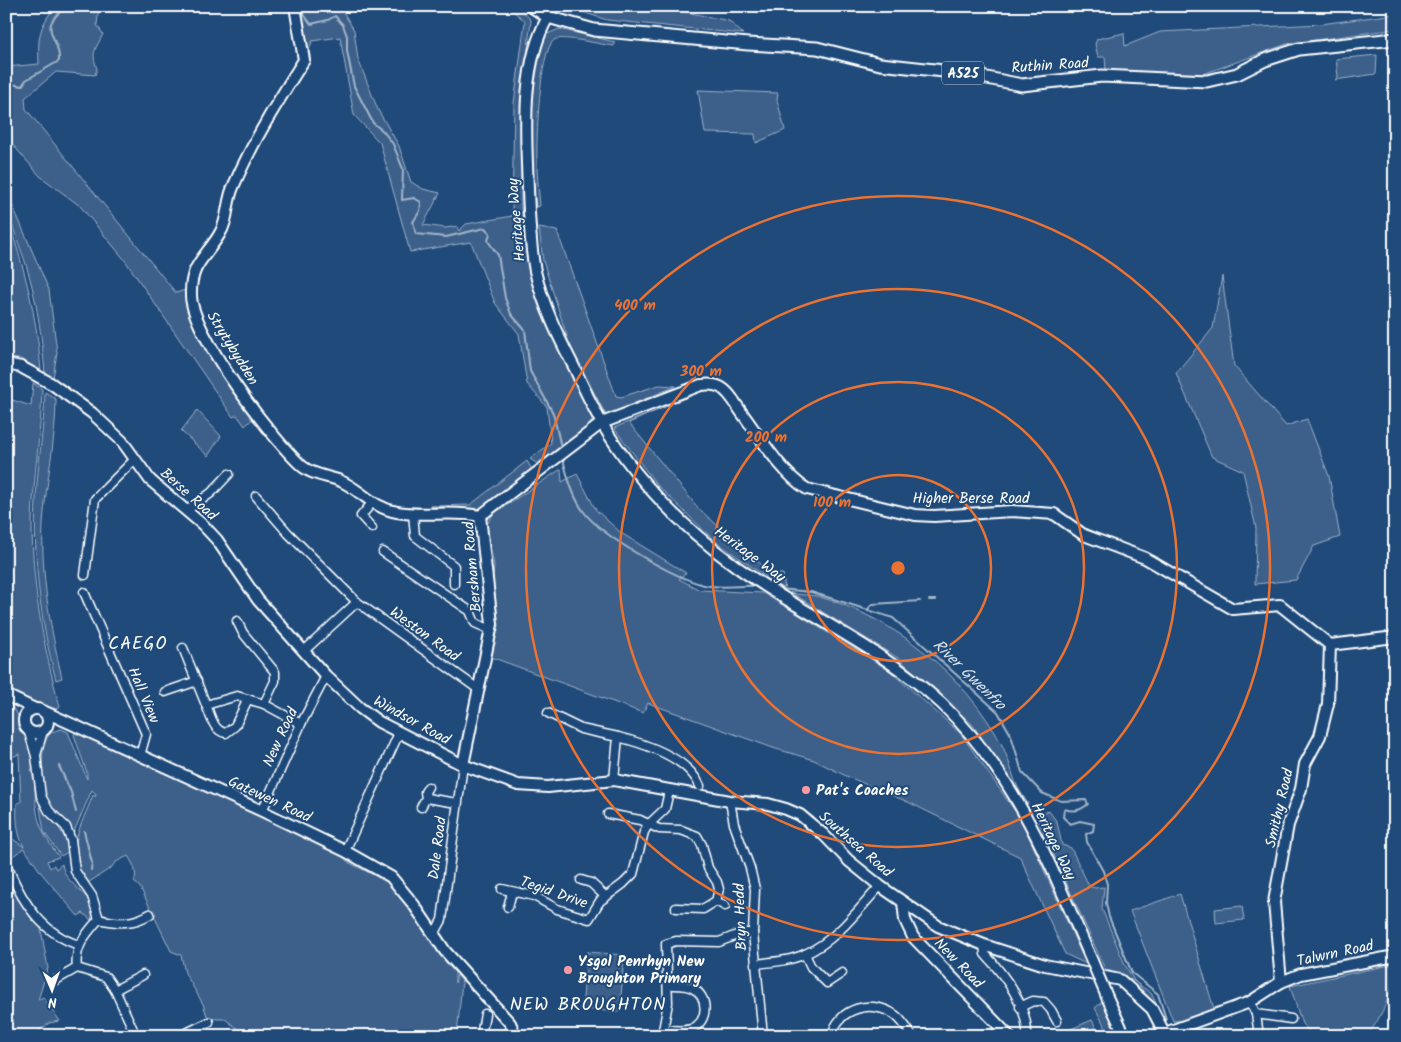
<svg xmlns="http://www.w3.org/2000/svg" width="1401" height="1042" font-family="Kalam,sans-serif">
<rect width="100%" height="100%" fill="#1f4a7a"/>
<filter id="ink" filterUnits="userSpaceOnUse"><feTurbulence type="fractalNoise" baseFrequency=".02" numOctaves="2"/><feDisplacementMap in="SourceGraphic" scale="10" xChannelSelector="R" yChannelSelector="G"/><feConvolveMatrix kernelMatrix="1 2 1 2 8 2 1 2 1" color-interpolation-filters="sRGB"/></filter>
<g filter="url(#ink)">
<g fill="#3c618b" stroke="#9eb0c5">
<path d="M56,6H99L97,25L103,34C95,51 91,51 97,69L95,75L56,72L25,98L26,109L176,293L185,290L188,273C188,293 187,319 202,334L256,416L245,426L237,415L233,417L124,259L80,206L40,176L6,137V67L39,64C38,38 38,27 56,6Z"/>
<path d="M298,6H318L342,10L354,30L358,59L378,110L399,146L411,182L423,189L440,193L423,225L446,228L457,226L459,231L466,224L512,216L514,103L525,21L507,6H518L531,20L521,113V207L523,225H525L534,272L593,419L587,429L539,465L530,459L551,443L547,407L527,384L519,334L495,303L471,242L410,252L380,143L354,115L340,37L312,41L307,58Z"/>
<path d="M564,6H658L729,21L743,34L607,20Z"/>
<path d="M1395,14V29L1287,44L1203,74L1106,71L1105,57H1098L1095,44L1097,39L1124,33L1125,46L1160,32L1321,24Z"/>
<path d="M559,29L615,42L614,46C603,45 562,35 554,40C539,51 536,144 537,164C537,178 539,192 540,206L536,207C528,151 529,91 545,35Z"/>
<path d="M1377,55L1376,74L1335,80L1338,77L1336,59Z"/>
<path d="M698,90L778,93L777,100L785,130L756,143L755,134L705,133Z"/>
<path d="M6,190L49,290L57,352L53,379L45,373C42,340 38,307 29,275C22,247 6,219 6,190Z"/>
<path d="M6,213C24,267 37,314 41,371L21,359H6V266H13L6,237Z"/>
<path d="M539,228L557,231L616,396L621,397L659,385L676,386L606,415L571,349L543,261Z"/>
<path d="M1222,276L1234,366L1286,426L1307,419L1329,476L1340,537L1314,546L1296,580L1255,584L1256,528L1243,471L1212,457L1176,373L1213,328Z"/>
<path d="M33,383L42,389C41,434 33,478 32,523C32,585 43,646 60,707L56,709L22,698L6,685V398L31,406Z"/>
<path d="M45,392L56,399C56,441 46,482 43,523C41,576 50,626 62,678L56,680C40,620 33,560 36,498C38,462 44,427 45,392Z"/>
<path d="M672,404L629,423L699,509L772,574H783L785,590L715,541L657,485L614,428Z"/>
<path d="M197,410L221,436L208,456L181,431Z"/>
<path d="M527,461L532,470L482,508L472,509L430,506L470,505Z"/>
<path d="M561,469L562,482L577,474L596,510L621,533L686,573L679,579L700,590L763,593L889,670L961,734L1022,821L1086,964L1065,954L1020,857L908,802L846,776L814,760L773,748L648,703L643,713L491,657L499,626L493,581L494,565L486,526L493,514Z"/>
<path d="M790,592C799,596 810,594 820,597C895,618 966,676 1002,745C1008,757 1011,769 1015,781C1018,789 1024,797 1028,804L972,724L898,658Z"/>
<path d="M6,700C23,717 32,743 34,768L31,769L33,778H34C37,817 35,824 59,857L47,861L50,868L54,865L56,869L62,864C65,888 100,895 91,920L83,913L78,916L42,874L24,848L6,861V834L24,847C17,834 16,818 17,803L21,802L19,754L12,757L13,763L6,766V725L9,727L6,721Z"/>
<path d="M61,729L68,732L87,779V773L74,735L75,732L182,778L342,855L348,862L389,883L406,902L434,945L444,952L446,962L455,973V983L457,975L462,981L457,1036H247L225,1019H217L207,1016L203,1004L185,973L181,955L171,951L140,887L134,882C138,872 133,864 128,856L116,862L111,868L86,884C65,847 80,829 93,795L95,797L96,794L92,790L73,834C68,823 58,817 51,807C42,795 37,743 51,733C53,731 58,730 61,729Z"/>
<path d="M38,796C44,820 66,825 68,852L61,856L44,832Z"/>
<path d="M1049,811L1057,822L1062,845L1071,848L1089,886L1095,888L1104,887L1102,909L1125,965L1135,982L1151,993L1162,1015L1136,982L1105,969L1036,815Z"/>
<path d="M6,875L32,920L40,924L48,968L38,1000L43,997L60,1021L49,1023L33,1036H6Z"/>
<path d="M1180,894L1214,1009L1182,1021H1173L1130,911Z"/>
<path d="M1242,906L1244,920L1216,923L1215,909Z"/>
<path d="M587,952L624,955L620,1012L582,1009Z"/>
<path d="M1395,964C1395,988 1382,1017 1367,1036H1314L1302,1024L1290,986Z"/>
<path d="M1103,1001L1118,1036H1110L1095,1008Z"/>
<path d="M1092,1020L1100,1036H1064L1066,1031Z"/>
</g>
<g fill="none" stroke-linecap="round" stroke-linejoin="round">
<g stroke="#a3b5c8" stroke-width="2">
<path d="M302,6V12L311,24L328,20L335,16L343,25L347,36V51L354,86L373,123L383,131L393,144L403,169L402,200L414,198L421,202L420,211L413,222L416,234L446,237L485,228L490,233L488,241L498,255L505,298L511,314L525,330L530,371L553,413L561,447"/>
<path d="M6,83L22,86L26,80L59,61C61,35 33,30 68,6"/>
<path d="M563,459C567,476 574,499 584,512C604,538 673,577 704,585C721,589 741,585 758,586"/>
<path d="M780,589L811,592L893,618L998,712L1011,735L1022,772L1042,793L1061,801L1086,800L1088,804C1080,811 1074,812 1064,809L1063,817L1070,824L1080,821L1094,824L1093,831L1086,834L1087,842L1103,871L1107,884L1106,903L1109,917L1132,973L1158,994L1166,1019"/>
<path d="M929,600H936"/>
<path d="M868,609L873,604L920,601"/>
<path d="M59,766L71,792L76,812"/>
<path d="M84,831L92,863L91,870"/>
</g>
<defs>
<g id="street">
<path d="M256,496L288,533L357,602L478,689"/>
<path d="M372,503L361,516L372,528"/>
<path d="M186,511L211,493L229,474"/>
<path d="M413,513L415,536L454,566V584"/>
<path d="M383,552L470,611L475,623L491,630"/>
<path d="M85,575L95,499L134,460"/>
<path d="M84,592L146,734L140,756"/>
<path d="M237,621L243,633L275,672V681L264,704L301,724"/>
<path d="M183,648L206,705L237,696L264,704"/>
<path d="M304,651L357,602"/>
<path d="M165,692L197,681"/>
<path d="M206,705C211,716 213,731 226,733L235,726L248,699"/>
<path d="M548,713L581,729L618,737L614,780"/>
<path d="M28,729L36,756L41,796L49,811L66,827L71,840L75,871L92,896L99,919C86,934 74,947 77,968L106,977L115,990L136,1036"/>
<path d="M618,737C646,744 688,758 700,786"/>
<path d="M36,755L43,731"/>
<path d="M426,798L425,792L428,787"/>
<path d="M730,801L734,824L750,868L755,889L753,933L763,1036"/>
<path d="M421,807L426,798L457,803"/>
<path d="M262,811L301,724L326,676"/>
<path d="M608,814L640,820L659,829L681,830L697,836L702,845L708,868L717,882L719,889L716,901L703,909L676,908"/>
<path d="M345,851L399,733"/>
<path d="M9,870C23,903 43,934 79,945"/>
<path d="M581,880L591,883L606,897"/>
<path d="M502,889L534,896L557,909L589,919L600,901L623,884L633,874L644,832L648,825L665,809L669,791"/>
<path d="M716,901L725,906"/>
<path d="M508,907L512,892"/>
<path d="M99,919C118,924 134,924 150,914"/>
<path d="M432,932L437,929L442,920L463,765"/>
<path d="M984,945L985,954C1004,975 1028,1005 1027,1036"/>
<path d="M805,954L811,967L827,983L842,973"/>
<path d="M755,964C772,962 790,961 805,954C836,941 858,910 880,886"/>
<path d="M56,980L77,968"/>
<path d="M115,990L143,975"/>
<path d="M1250,1002L1256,1014L1259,1036"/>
<path d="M1020,1007L1033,1001L1044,1002L1051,1010L1057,1021"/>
<path d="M1256,1014L1291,1019"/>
<path d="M663,1029C672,1030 682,1032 691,1029C709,1022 709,996 692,988C685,984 676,985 669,985"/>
<path d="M180,1036L209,1022"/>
<path d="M481,1036L485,1014"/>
<path d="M662,1036L668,1003L666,944L676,941L719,942L742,933H753"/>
<path d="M832,1036C838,1007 873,999 895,1015C902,1020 907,1028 912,1036"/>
</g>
<g id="secondary">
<path d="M295,6L304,60C278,101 253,141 234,185C226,201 229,220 219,235C205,258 190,265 191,295C191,333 273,441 303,467C313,475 326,476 338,480C360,488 370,507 397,512C424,517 452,510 480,516"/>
<path d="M548,17C520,67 526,134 528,189C529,216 530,245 535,271C543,306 559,338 575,369C583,387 592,405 601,422C635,479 683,528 737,567C804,615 881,647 942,704C1018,777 1051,867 1092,961"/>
<path d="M6,364L21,367L52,384L92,413L122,441L150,480L203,525L217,540L258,600L326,676L360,708L379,722L463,765L518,785L548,787L614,780L730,801L768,804L786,809L800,815L823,834L849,861L880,886L938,926L984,945L1045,965L1120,980L1152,1009L1166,1036"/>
<path d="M480,516L602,423L701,385C708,384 714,384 720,387C730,392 736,405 742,413C759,436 783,475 807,489L915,515L934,516L1012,511L1054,514L1084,535L1145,558L1233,609L1280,605L1330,645"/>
<path d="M1330,645L1395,637"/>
<path d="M6,695L35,709"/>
<circle cx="36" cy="721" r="12"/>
<path d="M41,710L262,811L345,851L391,877L414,905L445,951L510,1023L516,1036"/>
<path d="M463,765L492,624L480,516"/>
<path d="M903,902L905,920L913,937L1009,1036"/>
<path d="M1281,982L1274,902L1288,825L1301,789L1305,764L1320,736L1328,704L1330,645"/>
<path d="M1107,997L1125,1036"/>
<path d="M1165,1033L1250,1002L1281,982L1301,974L1395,956"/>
</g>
<path id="primary" d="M531,6L548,17L594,30L748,44L817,48L880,64L962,73L1022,85L1102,76L1207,81L1237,74L1265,60L1299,49L1395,39"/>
</defs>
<use href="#street" stroke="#fff" stroke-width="11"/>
<use href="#secondary" stroke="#fff" stroke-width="14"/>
<use href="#primary" stroke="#fff" stroke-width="15"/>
<use href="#street" stroke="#1f4a7a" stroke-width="8"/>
<use href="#secondary" stroke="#1f4a7a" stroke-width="10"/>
<use href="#primary" stroke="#1f4a7a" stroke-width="11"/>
<defs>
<path id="secondary-bridge" d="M1092,961L1107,997"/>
</defs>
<use href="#secondary-bridge" stroke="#fff" stroke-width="14" stroke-linecap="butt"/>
<use href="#secondary-bridge" stroke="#1f4a7a" stroke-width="10"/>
</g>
</g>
<g fill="none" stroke="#eb7230" stroke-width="2.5">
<circle cx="898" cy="568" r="93"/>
<circle cx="898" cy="568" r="186"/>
<circle cx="898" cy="568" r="279"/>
<circle cx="898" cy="568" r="372"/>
</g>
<g fill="#ff9aa2" stroke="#1f4a7a" stroke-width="2">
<circle cx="806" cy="790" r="5"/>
<circle cx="568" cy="970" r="5"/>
</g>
<g text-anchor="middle" stroke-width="4" stroke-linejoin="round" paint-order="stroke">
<rect fill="#1f4a7a" stroke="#bcc9d7" stroke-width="1" x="942" y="61.5" width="42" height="23" rx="4"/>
<g font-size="14" font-weight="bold" fill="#fff">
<text x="963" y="78">A525</text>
</g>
<g font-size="15" fill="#fff" stroke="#1f4a7a">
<text transform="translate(1050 65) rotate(-4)" y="5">Ruthin Road</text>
<text transform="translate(516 220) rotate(-95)" y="5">Heritage Way</text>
<text transform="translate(233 348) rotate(58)" y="5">Strytybydden</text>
<text transform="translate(189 494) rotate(42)" y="5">Berse Road</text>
<text x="971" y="503">Higher Berse Road</text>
<text transform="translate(750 554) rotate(36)" y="5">Heritage Way</text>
<text transform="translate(472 567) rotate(-95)" y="5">Bersham Road</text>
<text transform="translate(425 634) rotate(36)" y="5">Weston Road</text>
<text transform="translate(144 695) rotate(67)" y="5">Hall View</text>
<text transform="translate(412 720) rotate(29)" y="5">Windsor Road</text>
<text transform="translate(280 737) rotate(-65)" y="5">New Road</text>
<text transform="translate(270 799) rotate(25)" y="5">Gatewen Road</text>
<text transform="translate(1279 808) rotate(-77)" y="5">Smithy Road</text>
<text transform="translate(1054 841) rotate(64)" y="5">Heritage Way</text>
<text transform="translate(856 844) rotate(41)" y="5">Southsea Road</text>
<text transform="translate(437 848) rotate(-83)" y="5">Dale Road</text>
<text transform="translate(554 892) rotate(19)" y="5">Tegid Drive</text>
<text transform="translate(740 917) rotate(-92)" y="5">Bryn Hedd</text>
<text transform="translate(1335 953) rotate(-12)" y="5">Talwrn Road</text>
<text transform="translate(959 963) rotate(46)" y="5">New Road</text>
</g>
<g font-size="15" font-weight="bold" fill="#fff" stroke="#1f4a7a" text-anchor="start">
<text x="816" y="795">Pat's Coaches</text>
<text x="578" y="966">Ysgol Penrhyn New<tspan x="578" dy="17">Broughton Primary</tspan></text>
</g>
<g font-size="16" font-style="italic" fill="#d8e0e8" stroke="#1f4a7a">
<text transform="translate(970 674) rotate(44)" y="6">River Gwenfro</text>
</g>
<g font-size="18" letter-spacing="1" fill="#fff" stroke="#1f4a7a">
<text x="138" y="649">CAEGO</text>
<text x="588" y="1010">NEW BROUGHTON</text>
</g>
</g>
<circle cx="898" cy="568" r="8" fill="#eb7230" stroke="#1f4a7a" stroke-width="2.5"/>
<g font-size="15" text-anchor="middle" font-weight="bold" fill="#eb7230" stroke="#1f4a7a" stroke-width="4" stroke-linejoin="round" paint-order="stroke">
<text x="635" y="310">400 m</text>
<text x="701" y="376">300 m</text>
<text x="766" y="442">200 m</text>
<text x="832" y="507">100 m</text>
</g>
<rect width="1401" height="1042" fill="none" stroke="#1f4a7a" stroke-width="25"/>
<rect x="12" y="12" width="1376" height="1017" fill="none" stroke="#fff" stroke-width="2" filter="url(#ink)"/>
<g transform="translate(52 990) rotate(178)" stroke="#1f4a7a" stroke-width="4" paint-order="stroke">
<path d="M0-4L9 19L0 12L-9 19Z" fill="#ffffff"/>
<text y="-8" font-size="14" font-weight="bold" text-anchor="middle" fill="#ffffff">N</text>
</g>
</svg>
